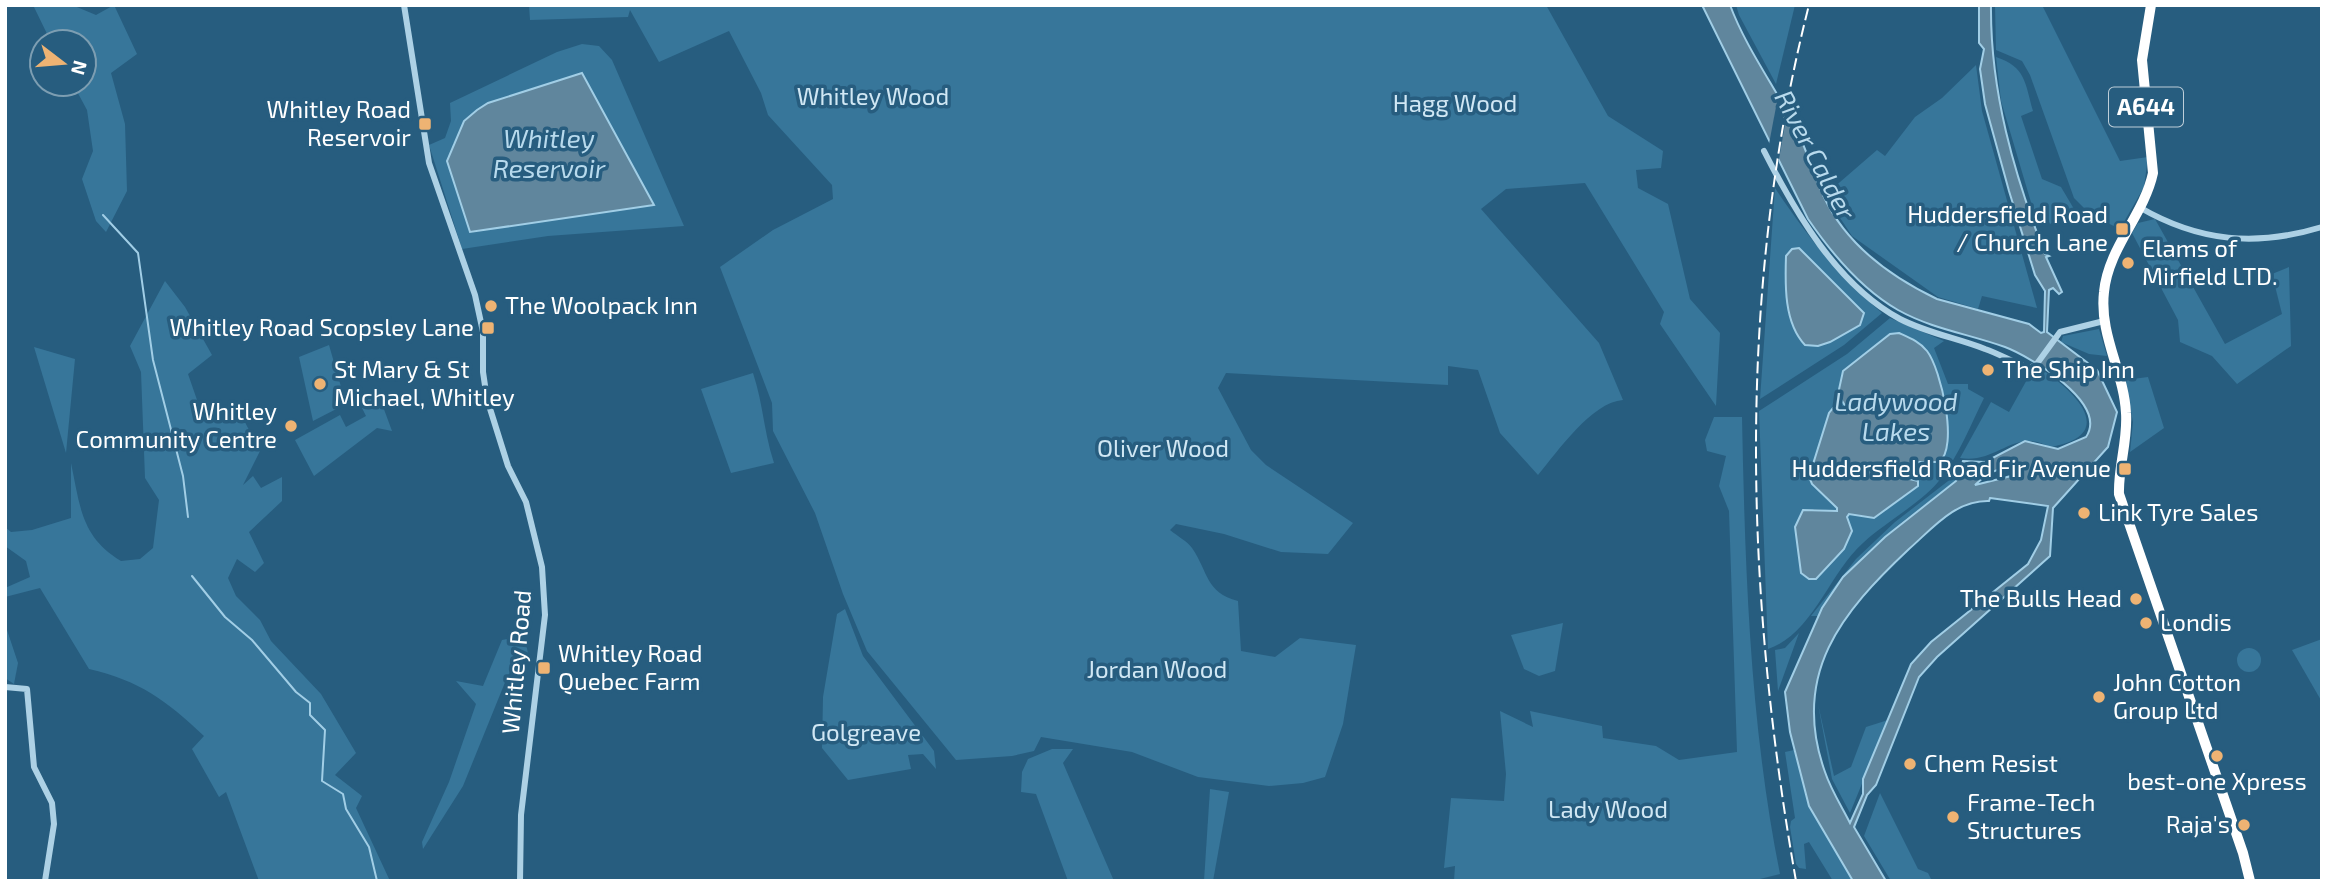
<svg xmlns="http://www.w3.org/2000/svg" width="2327" height="886" font-family="'Exo 2',sans-serif">
<rect width="100%" height="100%" fill="#275d7f"/>
<g fill="#37769a" fill-rule="evenodd">
<path d="M33,5H72L96,15L114,5L137,54L111,73L125,124L127,191L106,232L96,221L82,179L93,151L87,110L73,84H84V42H51Z"/>
<path d="M529,5H1546L1608,116L1663,151L1661,168L1636,170L1638,188L1668,204L1690,299L1720,333L1716,406L1660,324L1664,312L1585,183L1506,189L1481,209L1599,343L1623,400C1592,402 1558,451 1538,475L1500,433L1478,370L1448,366V385L1226,373L1218,388L1251,450L1266,465L1353,523L1328,554L1281,552L1224,534L1176,524L1170,530C1177,536 1187,541 1192,548C1209,573 1205,592 1238,601L1241,651L1275,657L1300,638L1356,645L1343,724L1325,777L1303,783L1269,786L1198,777L1132,752L1041,737L1034,751L1012,756L956,760L867,651L843,594L815,513L773,431L772,403L720,267L773,230L833,199L832,185L768,115L761,93L729,31L659,62L630,10L628,17L530,20Z"/>
<path d="M1736,5H1795L1776,84L1739,15Z"/>
<path d="M1995,5H2042L2120,161L2148,157L2144,187L2120,229L2091,215L2074,198L2030,75L2022,61L1996,50Z"/>
<path d="M582,44L599,46L612,60L684,226L548,236L462,249L429,145L445,138L451,121L450,103L557,52ZM582,73L586,81L452,144Z"/>
<path d="M1996,57C2026,67 2025,83 2033,111L2021,116L2042,179L2061,187L2074,209L2050,224L2046,214L2035,216L2001,101Z"/>
<path d="M1976,65L1982,111L2037,308L1982,296L1978,309L1938,297L1852,236L1825,195L1877,150L1885,156L1915,117L1942,98Z"/>
<path d="M1775,188C1808,237 1837,274 1882,313L1844,345L1760,399Z"/>
<path d="M2155,219L2225,344L2282,314L2272,274L2289,267L2291,346L2237,384L2212,356L2180,342L2178,320L2132,233L2138,223Z"/>
<path d="M165,281L185,307L212,355L188,374L204,420L237,407L260,451L243,485L253,476L261,488L282,477V501L249,532L264,563L255,572L237,559L228,578L236,596L260,620L271,641L321,694L356,753L335,775L362,796L356,808L390,881H259L226,792L219,797L192,749L204,736C166,700 140,681 89,669L40,588L5,597V588L30,577L26,561L5,546V527L11,532L32,530L71,518V463C80,506 81,537 121,561L140,559L153,548L159,500L145,478L141,372L130,346Z"/>
<path d="M1890,318L1944,341L1934,348L1948,384H1968V389L1984,398C1971,424 1959,455 1941,478C1926,500 1884,523 1863,543C1829,573 1813,634 1768,649L1759,411L1847,354ZM1848,410L1939,462H1919L1897,471L1902,477L1915,479L1866,517L1849,513L1846,517L1852,531L1844,549L1801,573L1795,527L1814,509L1836,511L1837,508L1812,484Z"/>
<path d="M2099,329L2107,356L2089,354L2061,342L2063,336Z"/>
<path d="M329,345L346,404L313,421L299,357Z"/>
<path d="M34,347L75,359L66,453Z"/>
<path d="M2041,369C2076,392 2119,435 2050,447C2014,427 1998,464 1960,458L1991,402L2009,412L2029,376Z"/>
<path d="M753,373C763,403 764,433 774,463L731,473L701,389Z"/>
<path d="M2148,377L2164,428L2130,452L2133,422L2125,380Z"/>
<path d="M378,393L392,431L377,428L314,476L295,440L340,415L346,427L366,416L360,404Z"/>
<path d="M1714,417H1742C1745,570 1750,725 1780,874L1752,881H1454L1455,866L1444,868L1451,798L1504,801L1506,774L1500,711L1533,727L1530,711L1602,726L1603,738L1656,746L1679,760L1737,752L1729,511L1719,486L1726,456L1707,451L1705,440Z"/>
<path d="M1952,478L1956,481C1906,519 1847,559 1818,616H1811L1856,559L1895,522Z"/>
<path d="M845,609L863,656L934,751L936,769L923,754L908,755L911,769L848,780L822,748L823,697L837,614Z"/>
<path d="M1563,623L1555,671L1539,676L1524,669L1511,635Z"/>
<path d="M5,624L18,663L14,684L5,678Z"/>
<path d="M1799,633L1778,691L1775,650L1785,648Z"/>
<path d="M524,636L528,653L508,675L463,786L423,849L422,842L449,782L476,704L456,681L483,686L502,640Z"/>
<path d="M2322,639V702L2292,650Z"/>
<circle cx="2249" cy="660" r="12"/>
<path d="M1818,704L1834,776L1851,767L1866,727L1888,720L1850,813L1832,779Z"/>
<path d="M1052,749H1073L1063,763L1114,881H1068L1036,794L1021,792L1022,772L1028,759Z"/>
<path d="M1794,750L1809,806L1853,881H1833L1809,842L1804,844L1806,869L1799,868L1796,864L1790,827L1791,821L1795,818L1785,752Z"/>
<path d="M1210,789L1229,792L1213,881H1204Z"/>
<path d="M1880,793L1918,869L1928,873L1932,881H1891L1864,836Z"/>
</g>
<g fill="#60869d" stroke="#a1cee6" stroke-width="2" fill-rule="evenodd">
<path d="M1702,5H1730C1746,48 1775,87 1796,128C1807,150 1813,175 1824,197C1846,244 1891,277 1937,299L2029,324L2041,333L2044,332L2045,291L2035,275L2009,191L1985,104L1980,69L1984,49L1979,43V5H1991C1990,91 2014,174 2045,254L2049,256L2046,257L2062,292L2059,294L2053,288L2049,290L2047,332L2097,370L2117,412L2108,447L2053,508L2050,556L1937,657L1919,677L1876,785L1867,795L1854,827L1886,881H1853L1809,806L1790,732L1785,692L1822,608L1843,577L1885,537L1956,481L1963,461L1985,462L2025,441L2058,449L2086,437C2109,403 2029,356 2005,347C1969,334 1932,329 1898,310C1861,289 1832,254 1808,219ZM2002,468L2013,471L2015,475L1975,485L1987,474ZM1990,498L2048,506L2041,540L2028,564L1931,642L1911,664L1863,779V794L1850,823C1842,807 1831,790 1825,772C1790,674 1842,612 1909,549C1932,529 1955,500 1989,501Z"/>
<path d="M582,73L654,205L470,232L447,161L464,121L477,110L488,103Z"/>
<path d="M1799,248L1864,313L1860,325L1830,342L1818,346L1805,345C1784,323 1785,285 1786,256L1792,249Z"/>
<path d="M1899,333C1910,338 1920,342 1927,351C1941,369 1959,448 1939,462H1919L1897,470L1902,477L1918,481V486L1874,518L1849,514L1847,517L1852,531L1844,549L1816,579H1809L1801,573L1795,527L1803,510L1837,511V508L1812,484L1809,477L1829,413L1833,408L1847,409L1838,394L1843,371L1890,334Z"/>
</g>
<path fill="#275d7f" d="M1779,91L1788,107L1778,165L1769,144Z"/>
<g fill="none" stroke-linecap="round" stroke-linejoin="round">
<g stroke="#a1cee6" stroke-width="2">
<path d="M103,215L138,253L153,360L183,476L188,517"/>
<path d="M192,576L225,617L252,640L296,692L310,703V715L325,730L322,781L343,794L346,809L369,847L377,881"/>
</g>
<g stroke="#add1e5" stroke-width="6">
<path d="M404,5L429,163L475,295L483,332V372L487,399L508,466L526,502L542,567L545,615L521,815L520,881"/>
<path d="M1764,151C1795,212 1837,285 1900,319C1927,333 1957,338 1985,349C2000,354 2014,363 2029,368L2036,365L2060,332L2104,321"/>
<path d="M2139,207C2199,242 2256,247 2322,227"/>
<path d="M5,687L27,689L34,767L52,803L54,824L45,881"/>
</g>
<path stroke="#fff" stroke-width="10" d="M2151,5L2142,60L2153,173C2144,215 2108,248 2104,292C2099,335 2124,372 2126,413C2128,441 2118,467 2119,494L2243,853L2250,881"/>
<path stroke="#fff" stroke-width="2" stroke-dasharray="12 5" stroke-linecap="butt" d="M1796,881C1745,592 1736,291 1809,5"/>
</g>
<g fill="#eeb373" stroke="#275d7f" stroke-width="2.5">
<rect x="418" y="117" width="14" height="14" rx="3.5"/>
<rect x="2115" y="222" width="14" height="14" rx="3.5"/>
<circle cx="2128" cy="263" r="7"/>
<circle cx="491" cy="306" r="7"/>
<rect x="481" y="321" width="14" height="14" rx="3.5"/>
<circle cx="1988" cy="370" r="7"/>
<circle cx="320" cy="384" r="7"/>
<circle cx="291" cy="426" r="7"/>
<rect x="2118" y="462" width="14" height="14" rx="3.5"/>
<circle cx="2084" cy="513" r="7"/>
<circle cx="2136" cy="599" r="7"/>
<circle cx="2146" cy="623" r="7"/>
<rect x="537" y="661" width="14" height="14" rx="3.5"/>
<circle cx="2099" cy="697" r="7"/>
<circle cx="2217" cy="756" r="7"/>
<circle cx="1910" cy="764" r="7"/>
<circle cx="1953" cy="817" r="7"/>
<circle cx="2244" cy="825" r="7"/>
</g>
<g text-anchor="middle" stroke-width="7" stroke-linejoin="round" paint-order="stroke">
<rect fill="#275d7f" stroke="#beced9" stroke-width="2" x="2109" y="87.5" width="74" height="39" rx="5"/>
<g font-size="23" font-weight="bold" fill="#fff">
<text x="2146" y="115">A644</text>
</g>
<g font-size="24" fill="#d0e7f4" stroke="#275d7f">
<text x="873" y="105">Whitley Wood</text>
<text x="1455" y="112">Hagg Wood</text>
<text x="1163" y="457">Oliver Wood</text>
<text x="1157" y="678">Jordan Wood</text>
<text x="866" y="741">Golgreave</text>
<text x="1608" y="818">Lady Wood</text>
</g>
<g font-size="24" fill="#fff" stroke="#275d7f" text-anchor="start">
<text x="411" y="118" text-anchor="end">Whitley Road<tspan x="411" dy="28">Reservoir</tspan></text>
<text x="2108" y="223" text-anchor="end">Huddersfield Road<tspan x="2108" dy="28">/ Church Lane</tspan></text>
<text x="2142" y="257">Elams of<tspan x="2142" dy="28">Mirfield LTD.</tspan></text>
<text x="505" y="314">The Woolpack Inn</text>
<text x="474" y="336" text-anchor="end">Whitley Road Scopsley Lane</text>
<text x="334" y="378">St Mary &amp; St<tspan x="334" dy="28">Michael, Whitley</tspan></text>
<text x="2002" y="378">The Ship Inn</text>
<text x="277" y="420" text-anchor="end">Whitley<tspan x="277" dy="28">Community Centre</tspan></text>
<text x="2111" y="477" text-anchor="end">Huddersfield Road Fir Avenue</text>
<text x="2098" y="521">Link Tyre Sales</text>
<text x="2122" y="607" text-anchor="end">The Bulls Head</text>
<text x="2160" y="631">Londis</text>
<text x="558" y="662">Whitley Road<tspan x="558" dy="28">Quebec Farm</tspan></text>
<text x="2113" y="691">John Cotton<tspan x="2113" dy="28">Group Ltd</tspan></text>
<text x="1924" y="772">Chem Resist</text>
<text x="2217" y="790" text-anchor="middle">best-one Xpress</text>
<text x="1967" y="811">Frame-Tech<tspan x="1967" dy="28">Structures</tspan></text>
<text x="2230" y="833" text-anchor="end">Raja's</text>
</g>
<g font-size="24" fill="#fff" stroke="#275d7f">
<text transform="translate(517 662) rotate(-85)" y="8">Whitley Road</text>
</g>
<g font-size="26" font-style="italic" fill="#b8daed" stroke="#275d7f">
<text x="549" y="148">Whitley<tspan x="549" dy="30">Reservoir</tspan></text>
<text transform="translate(1815 155) rotate(62)" y="9">River Calder</text>
<text x="1896" y="411">Ladywood<tspan x="1896" dy="30">Lakes</tspan></text>
</g>
</g>
<rect width="2327" height="886" fill="none" stroke="#ffffff" stroke-width="14"/>
<g transform="translate(63 63) rotate(106)"><circle r="33" fill="#275d7f" stroke="#7d9eb2" stroke-width="2"/>
<path d="M0-5L12 26L0 18L-12 26Z" fill="#eeb373"/>
<text y="-10" font-size="19" font-weight="bold" text-anchor="middle" fill="#ffffff">N</text>
</g>
</svg>
